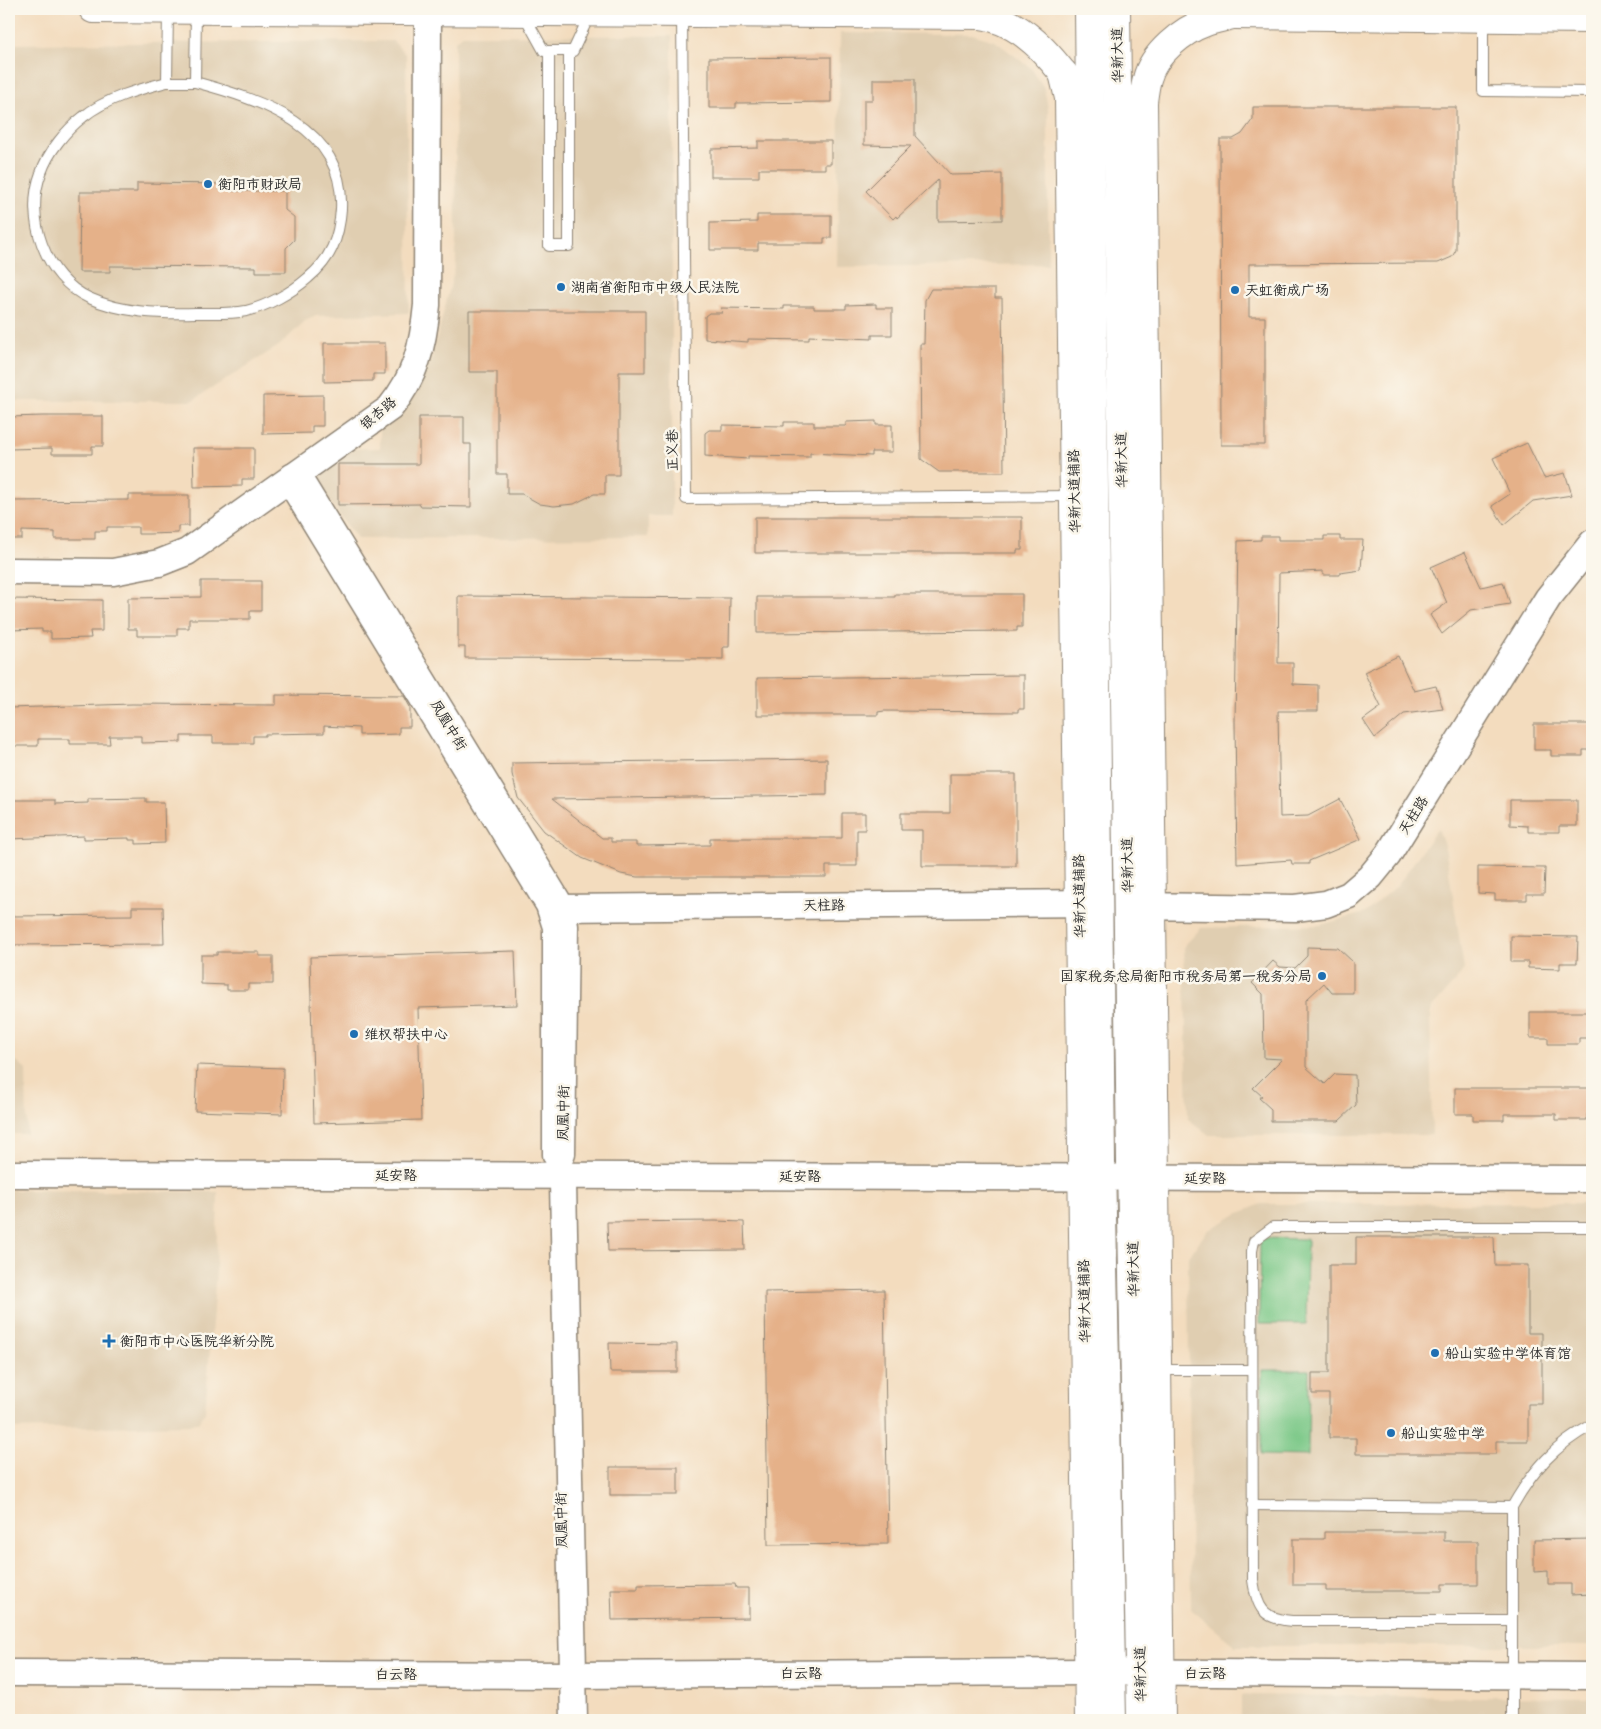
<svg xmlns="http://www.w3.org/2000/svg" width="1601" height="1729" font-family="'Playpen Sans','LXGW WenKai TC',sans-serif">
<rect width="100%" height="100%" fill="#fbf7ec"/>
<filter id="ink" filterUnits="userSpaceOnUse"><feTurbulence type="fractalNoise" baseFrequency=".02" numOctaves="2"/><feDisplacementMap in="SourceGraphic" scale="10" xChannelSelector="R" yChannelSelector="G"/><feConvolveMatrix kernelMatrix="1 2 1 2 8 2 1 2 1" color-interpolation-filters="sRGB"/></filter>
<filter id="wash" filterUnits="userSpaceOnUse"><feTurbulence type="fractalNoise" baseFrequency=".0096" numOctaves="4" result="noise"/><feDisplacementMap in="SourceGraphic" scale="20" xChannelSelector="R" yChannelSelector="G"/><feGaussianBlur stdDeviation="1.12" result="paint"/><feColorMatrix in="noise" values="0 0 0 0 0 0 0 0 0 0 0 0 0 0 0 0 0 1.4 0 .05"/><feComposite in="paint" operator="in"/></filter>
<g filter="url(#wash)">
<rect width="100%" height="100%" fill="#f3dcbe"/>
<g fill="#e0ceb1">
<path d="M840,33L972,34L995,41L1031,68L1044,88L1048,108V264L837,267Z"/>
<path d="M463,35L672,36V516H648V537L357,539L310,474L341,449L380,448V424L413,398L431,361L456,264L455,41Z"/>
<path d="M393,41L406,55L409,313L316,316L305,321L280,345L192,401H9V44Z"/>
<path d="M1438,828L1446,852L1464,969L1455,982L1430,1010L1432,1135H1209L1188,1119L1184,946L1201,928L1320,925L1365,913L1397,886Z"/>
<path d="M9,1054L26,1070L27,1134H9Z"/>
<path d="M9,1190L218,1192L216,1271L205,1412L200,1421L189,1425L9,1429Z"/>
<path d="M1592,1203V1646H1235L1191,1609L1188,1257L1207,1231L1235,1215L1261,1204Z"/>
<path d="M1241,1695L1592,1698V1720H1241Z"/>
</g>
<g fill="#7ac887" stroke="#527a59">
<path d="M1260,1238L1307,1239L1306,1324H1259Z"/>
<path d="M1262,1370H1309L1308,1456L1261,1455Z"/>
</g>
<g id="blocks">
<g fill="#e5b189">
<path d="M831,57V102L736,103V108H709V58Z"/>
<path d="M873,79H915V136L951,175L1002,174V220L938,221V180L897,218L896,216L893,219L866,191L911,146L864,145V100H873Z"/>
<path d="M1253,107H1456V250L1452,257L1438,263L1249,264V317H1265V445H1221L1220,139H1233L1242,134L1253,119Z"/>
<path d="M758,141H831V164H825V169H759V177H711V149L758,148Z"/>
<path d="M137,183L231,184V191H285V210L294,217V240L286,248V272H256V267L110,266V272H79L80,192H137Z"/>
<path d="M757,215H831V238H824V243H758V250H710V223L757,222Z"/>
<path d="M931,289H995V298H1002L1004,472H939L921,459L920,344H924L925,300Z"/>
<path d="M876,304V308H892V335H872V339L809,336V340L748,339V342L705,339V316L709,313H722L721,308L784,309V306H814V309H846V305Z"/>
<path d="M469,311H645V372H619V475H605V494H594L574,504L554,506L540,504L522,494H507V474H497V372H469Z"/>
<path d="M324,343H385V374H373V381L324,382Z"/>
<path d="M323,395V426H312V433L263,434V396Z"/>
<path d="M43,416H103V446H92V454H52V448L9,449V417Z"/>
<path d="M419,417H464V444H471V507L420,506V504L338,505V464H419Z"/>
<path d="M876,421V425H892V452H872V456L810,453V457L748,456V459L705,456V433L709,430H722V425L784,426V422H814V426H846V422Z"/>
<path d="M1527,443L1544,478L1565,473L1572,495L1533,501L1504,525L1492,506L1510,494L1493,458Z"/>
<path d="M193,448H254V479H242V486L194,487Z"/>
<path d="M129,495H189V526H178V533L149,534H138V527H107V531H95V539H55V532L22,531V539H9V501L129,500Z"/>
<path d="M755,517H1022V550H1017V553H755Z"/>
<path d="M1261,536H1278V540H1324V536H1340V540H1363L1361,570L1340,573V575H1323V571L1279,573L1278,663H1293V684L1318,685V711H1278L1280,817L1308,816L1340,799L1361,839L1309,861V864H1292L1291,860L1237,864L1235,722L1238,541L1261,540Z"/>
<path d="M1465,552L1481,587L1503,582L1510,604L1471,610L1442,634L1430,615L1447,603L1431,567Z"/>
<path d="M201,581H261V611H250V619H189V628H177V636H137V629H128V598L201,597Z"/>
<path d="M895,594H1022V627H1017V631L757,633V597H895Z"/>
<path d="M458,596L730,598L729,647H723V659L465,658V647H458Z"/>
<path d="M9,599L102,600V631H90L91,638L51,639V632H42V629L9,630Z"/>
<path d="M1398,656L1414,691L1436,686L1443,709L1404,714L1375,738L1363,720L1381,707L1364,672Z"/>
<path d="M1024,675V709H1018V712L884,711L878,712V715H757V678Z"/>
<path d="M276,695L404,696L410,707V727H399V734L359,735V728L324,726V733L265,734V736H253V743H213V736H181V742L141,743V736H109L110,744H70V739H38V746H9V708L132,704L276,705Z"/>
<path d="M1534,724H1592V750H1583V756H1551V750H1534Z"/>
<path d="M827,759V795L552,799L602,838H611V842H636V846L710,845V838H842V813H865V830H857V866H826V877H637L621,874L582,858L544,831L518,798L512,774V763Z"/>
<path d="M950,774H1016V866H922V830H901V813H950Z"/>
<path d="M146,798V802H164L165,843L136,844V840H129V838L84,839V836L9,839V800H55V804L88,803V799Z"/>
<path d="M1510,800H1577V826H1559V832H1528V826L1510,825Z"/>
<path d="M1478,867L1545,868L1544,894H1527V900H1495V894L1478,893Z"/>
<path d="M132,907H163L164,944L9,945V916L132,915Z"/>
<path d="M1511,936L1578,937L1577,963H1560V969L1528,968V962H1511Z"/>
<path d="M1307,947L1338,948L1353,962V993H1332L1324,983L1306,1000V1067L1325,1084L1335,1074L1355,1075L1356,1105L1339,1121H1271V1109L1259,1098L1262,1096L1253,1088L1282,1059L1264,1058L1263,994L1252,983L1273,961L1280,967L1295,968L1307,956Z"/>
<path d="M515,951L517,1005L418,1008L421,1120L314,1123L310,957Z"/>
<path d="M217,952H259V956H273V984H248V990H227V985L201,984V955H217Z"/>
<path d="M1530,1012H1592V1038H1579V1044H1548V1038H1530Z"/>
<path d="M197,1065L283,1068L282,1114L195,1111Z"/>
<path d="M1455,1088H1592V1114H1587V1120H1556V1114H1504V1120H1473V1114H1455Z"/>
<path d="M715,1221L744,1222L745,1250L608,1251L607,1222Z"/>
<path d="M1356,1237H1494L1495,1265H1528V1333H1542V1404H1528V1441H1496V1454H1356V1438H1329V1394H1312V1373H1329V1265H1356Z"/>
<path d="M884,1290L888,1544L768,1545L765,1292Z"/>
<path d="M609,1343L677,1344V1372H610Z"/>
<rect x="610" y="1467" width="68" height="28"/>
<path d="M1324,1532H1444V1541H1478V1584H1442V1591H1326V1585H1293V1539H1324Z"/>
<path d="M1592,1539V1594L1571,1595V1584H1548V1571L1534,1572V1540Z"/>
<path d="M735,1584L736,1588H749V1618L612,1620L611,1589H638V1585Z"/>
</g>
</g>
</g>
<g filter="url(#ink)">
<use href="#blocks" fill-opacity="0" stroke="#8f8474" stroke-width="1"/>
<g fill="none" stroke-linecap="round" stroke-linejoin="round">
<defs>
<g id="lane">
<path d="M168,10L167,82H195L196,11"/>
<path d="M682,13L686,499L1073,496"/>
<path d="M524,15L544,51H573L590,14"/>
<path d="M1483,20V91L1592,92"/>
<path d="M549,51V246H569V51"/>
<path d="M167,82C140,89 106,98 83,117C66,130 48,152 41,173C24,217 45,278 89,298C122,313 160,314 196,313C212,313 230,314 246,311C267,306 291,293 308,278C331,259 339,238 341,209C345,126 261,100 195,82"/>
<path d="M1158,1370H1252"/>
<path d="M1252,1505L1512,1507"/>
<path d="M1512,1621H1292C1263,1619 1257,1608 1253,1580L1252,1251L1254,1241L1273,1227H1592"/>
<path d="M1512,1720V1507C1533,1470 1555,1445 1592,1425"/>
</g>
<g id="secondary">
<path d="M292,477L301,482L557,900L565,926L562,1154L559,1160L556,1155V927L549,905L293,486Z"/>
<path d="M9,571L113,572L159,563L187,552L390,408C416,376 423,346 427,305L428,11"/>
<path d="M1131,906L1295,908L1326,904L1349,895L1370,877L1388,855L1548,598L1592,543"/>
<path d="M551,910L559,908L1098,903"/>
<path d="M9,1174L1592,1179"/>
<path d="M560,1176L563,1183L574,1720"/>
<path d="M9,1673L574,1675L1088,1672L1592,1676"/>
</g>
<g id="primary">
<path d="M93,9L980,15C1022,21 1051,56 1074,88"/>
<path d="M1227,10L1236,15L1592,19"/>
<path d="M1063,73L1069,98L1089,1720"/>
<path d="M1161,1720L1143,102C1144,94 1145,86 1147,79C1153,54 1183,30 1206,22C1221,17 1233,17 1246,9"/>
</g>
<g id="highway">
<path d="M470,9L475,11"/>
<path d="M1089,9L1101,1162L1112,1720"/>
<path d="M1116,9L1131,1162L1141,1720"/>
<path d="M428,11V9"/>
<path d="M1127,534L1147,485"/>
</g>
</defs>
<use href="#lane" stroke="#8f8474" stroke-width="12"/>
<use href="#secondary" stroke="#8f8474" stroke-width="29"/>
<use href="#primary" stroke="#8f8474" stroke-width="30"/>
<use href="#highway" stroke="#8f8474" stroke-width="30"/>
<use href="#lane" stroke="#fff" stroke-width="10"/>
<use href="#secondary" stroke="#fff" stroke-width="26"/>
<use href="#primary" stroke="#fff" stroke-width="28"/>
<use href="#highway" stroke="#fff" stroke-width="28"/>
</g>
</g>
<g fill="#1f6fb2" stroke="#fbf7ec" stroke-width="2">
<circle cx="208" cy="184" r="5"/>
<circle cx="561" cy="287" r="5"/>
<circle cx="1235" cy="290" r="5"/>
<circle cx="1322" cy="976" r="5"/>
<circle cx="354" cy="1034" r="5"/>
<path d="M106.5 1333.5h5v5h5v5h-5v5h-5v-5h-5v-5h5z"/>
<circle cx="1435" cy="1353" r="5"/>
<circle cx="1391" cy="1433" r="5"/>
</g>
<g text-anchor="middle" stroke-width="5" stroke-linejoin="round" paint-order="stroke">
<g font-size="14" fill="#2b2b2b" stroke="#fbf7ec">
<text transform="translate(1117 55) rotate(-91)" y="5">华新大道</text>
<text transform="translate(378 413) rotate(-40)" y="5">银杏路</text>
<text transform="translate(672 450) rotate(-91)" y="5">正义巷</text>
<text transform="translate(1121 460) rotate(-91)" y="5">华新大道</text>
<text transform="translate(1074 491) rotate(-91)" y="5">华新大道辅路</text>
<text transform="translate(449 725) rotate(59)" y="5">凤凰中街</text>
<text transform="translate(1413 815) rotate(-58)" y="5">天柱路</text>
<text transform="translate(1127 865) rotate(-91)" y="5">华新大道</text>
<text transform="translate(1079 896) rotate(-91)" y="5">华新大道辅路</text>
<text transform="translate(824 905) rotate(-1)" y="5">天柱路</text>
<text transform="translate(563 1113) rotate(-89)" y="5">凤凰中街</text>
<text x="396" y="1180">延安路</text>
<text x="800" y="1181">延安路</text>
<text x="1205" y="1183">延安路</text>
<text transform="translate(1133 1269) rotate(-91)" y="5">华新大道</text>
<text transform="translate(1084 1301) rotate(-91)" y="5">华新大道辅路</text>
<text transform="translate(561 1520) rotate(-91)" y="5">凤凰中街</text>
<text x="801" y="1678">白云路</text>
<text x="1205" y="1678">白云路</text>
<text x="396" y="1679">白云路</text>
<text transform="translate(1140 1674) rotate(-91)" y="5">华新大道</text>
</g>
<g font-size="14" fill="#2b2b2b" stroke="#fbf7ec" text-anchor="start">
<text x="218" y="189">衡阳市财政局</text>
<text x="571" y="292">湖南省衡阳市中级人民法院</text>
<text x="1245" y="295">天虹衡成广场</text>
<text x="1312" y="981" text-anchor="end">国家税务总局衡阳市税务局第一税务分局</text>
<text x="364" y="1039">维权帮扶中心</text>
<text x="120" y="1346">衡阳市中心医院华新分院</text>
<text x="1445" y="1358">船山实验中学体育馆</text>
<text x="1401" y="1438">船山实验中学</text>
</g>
</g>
<rect width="1601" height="1729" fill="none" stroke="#fbf7ec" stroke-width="30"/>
</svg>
